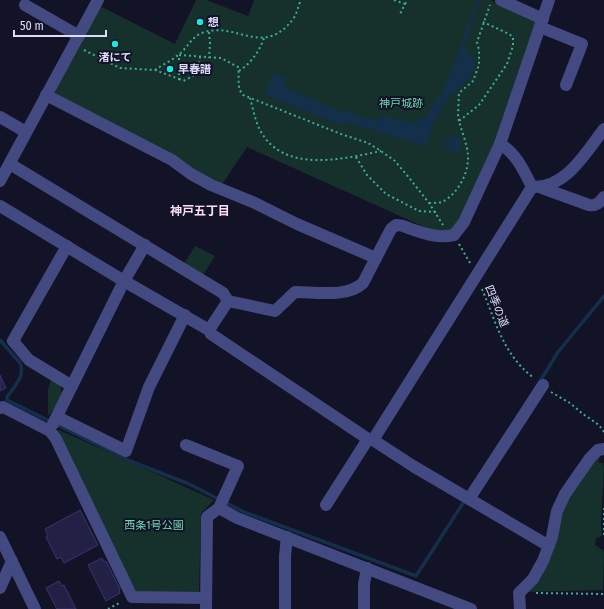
<svg xmlns="http://www.w3.org/2000/svg" width="604" height="609" font-family="'Fira Sans Condensed','Noto Sans JP',sans-serif">
<rect width="100%" height="100%" fill="#131327"/>
<g fill="#16302b">
<path d="M196,0H206L248,16L254,0H491L534,20L538,25L496,141L461,221L453,230L440,234L247,147L221,186L58,98L54,89L100,6L175,44Z"/>
<path d="M195,246L215,256L203,275L184,264Z"/>
<path d="M51,379L60,384L62,394L58,404L48,416V390Z"/>
<path d="M59,430L214,500L201,513L199,593L135,592L57,431Z"/>
<path d="M599,456V463H603L604,468L601,523L602,536L596,538L595,545L604,551L603,590L525,592L559,514L589,466Z"/>
</g>
<g fill="#142f49">
<path d="M477,0H480L464,48C467,52 472,56 474,60C480,73 461,86 454,93H451L445,105L442,104L437,120H433L427,146L345,122L342,125L267,96L265,94L273,73L286,77L285,87L334,109L352,112L358,116L378,121L381,115L413,123L425,117L442,93L460,48Z"/>
<circle cx="453" cy="144" r="8"/>
</g>
<g fill="none" stroke-linecap="round" stroke-linejoin="round">
<g stroke="#142f49" stroke-width="3.5">
<path d="M0,340L20,363C26,375 14,387 7,397V400L130,461L189,484L244,512L416,576L465,500"/>
<path d="M539,383L558,352L604,296"/>
</g>
</g>
<g fill="#232046" stroke="#38356f">
<path d="M0,375L6,388L0,391Z"/>
<path d="M80,510L98,545L64,563L61,557L57,559L46,537L48,536L45,529Z"/>
<path d="M102,558L104,562L106,561L120,589L119,590L120,593L106,601L88,565Z"/>
<path d="M59,581L62,586L64,585L76,609H57L46,588Z"/>
</g>
<g fill="none" stroke-linecap="round" stroke-linejoin="round">
<g stroke="#3dae97" stroke-width="2" stroke-dasharray="2 3" stroke-linecap="butt">
<path d="M394,0L405,4L399,16"/>
<path d="M405,4L408,0"/>
<path d="M209,32L210,43L209,58"/>
<path d="M84,50L120,68L155,70L179,79V55L221,58L238,67C240,78 236,87 243,95L341,134L368,143L381,151L395,161L406,174L429,203L443,225"/>
<path d="M155,70C162,65 171,61 178,55C187,49 191,37 202,33C236,20 263,59 293,19C297,14 298,6 301,0"/>
<path d="M239,71C251,63 259,52 264,38"/>
<path d="M179,79L183,81C197,75 198,72 200,57"/>
<path d="M250,98C253,108 255,121 260,130C283,174 343,159 381,151"/>
<path d="M459,121L458,115L459,93L473,81L479,65V50L477,42L490,5"/>
<path d="M356,157L367,175L386,194L419,211L436,212"/>
<path d="M429,203C433,203 438,203 442,202C458,194 469,173 468,155C467,144 462,132 459,121L479,105L507,64L513,46V37L509,34L483,22"/>
<path d="M459,244L470,263"/>
<path d="M482,289C496,322 503,355 534,378"/>
<path d="M551,392L570,403L583,414L599,425L604,432"/>
<path d="M604,508V536"/>
<path d="M536,593L604,594"/>
<path d="M108,609L121,602"/>
</g>
<g stroke="#434981" stroke-width="12">
<path d="M501,0L543,19"/>
<path d="M25,5L79,36"/>
<path d="M540,27L582,44L566,85"/>
<path d="M46,95L172,160L191,174L211,185L255,203L297,224L376,258"/>
<path d="M0,117L26,132"/>
<path d="M500,144C516,153 524,171 532,187"/>
<path d="M10,164L223,293L228,301"/>
<path d="M0,181L98,0"/>
<path d="M532,187C566,189 586,152 604,129"/>
<path d="M542,188L589,205C597,206 600,202 604,197"/>
<path d="M0,206L124,281L209,330L211,334L368,439L373,440L413,466L549,546"/>
<path d="M67,246L13,341L29,360L72,386"/>
<path d="M209,330L228,301L275,311L295,292C316,292 347,298 363,283L391,229L396,225C404,225 407,228 414,230C429,235 439,238 454,235L464,222L500,144L549,0"/>
<path d="M0,408L3,407L50,431L56,439L132,597L206,598"/>
<path d="M57,417L126,451L149,387L185,315"/>
<path d="M53,424L124,281L145,245"/>
<path d="M373,440L532,187"/>
<path d="M186,445L238,466L219,508"/>
<path d="M469,499L543,385"/>
<path d="M326,505L368,439"/>
<path d="M0,537L35,609"/>
<path d="M0,588L12,561"/>
<path d="M206,609L207,517L219,508L237,518L471,609"/>
<path d="M285,609V556L287,537"/>
<path d="M364,609V584L367,568"/>
<path d="M520,609L519,593L533,579L543,561L552,537L557,511L565,494L590,458L598,450L604,449"/>
</g>
</g>
<g fill="#1ce7df" stroke="#131327" stroke-width="1.5">
<circle cx="200" cy="22" r="4"/>
<circle cx="115" cy="44" r="4"/>
<circle cx="170" cy="69" r="4"/>
</g>
<g text-anchor="middle" stroke-width="4" stroke-linejoin="round" paint-order="stroke">
<g font-size="11" font-weight="bold" fill="#dcddfb" stroke="#131327" text-anchor="start">
<text x="208" y="26">想</text>
<text x="115" y="61" text-anchor="middle">渚にて</text>
<text x="178" y="73">早春譜</text>
</g>
<g font-size="11" fill="#6ed5ad" stroke="#131327">
<text x="401" y="107">神戸城跡</text>
<text x="154" y="529">西条1号公園</text>
</g>
<g font-size="11" fill="#dcddfb" stroke="#131327">
<text transform="translate(497 306) rotate(68)" y="4">四季の道</text>
</g>
<g font-size="12" font-weight="bold" fill="#fbdef5" stroke="#131327">
<text x="200" y="215">神戸五丁目</text>
</g>
</g>
<path d="M14 30v6h92v-6" fill="none" stroke="#dcddfb" stroke-width="2"/>
<text x="20" y="30" font-size="12" fill="#dcddfb" stroke="#131327" stroke-width="3" paint-order="stroke">50 m</text>
</svg>
